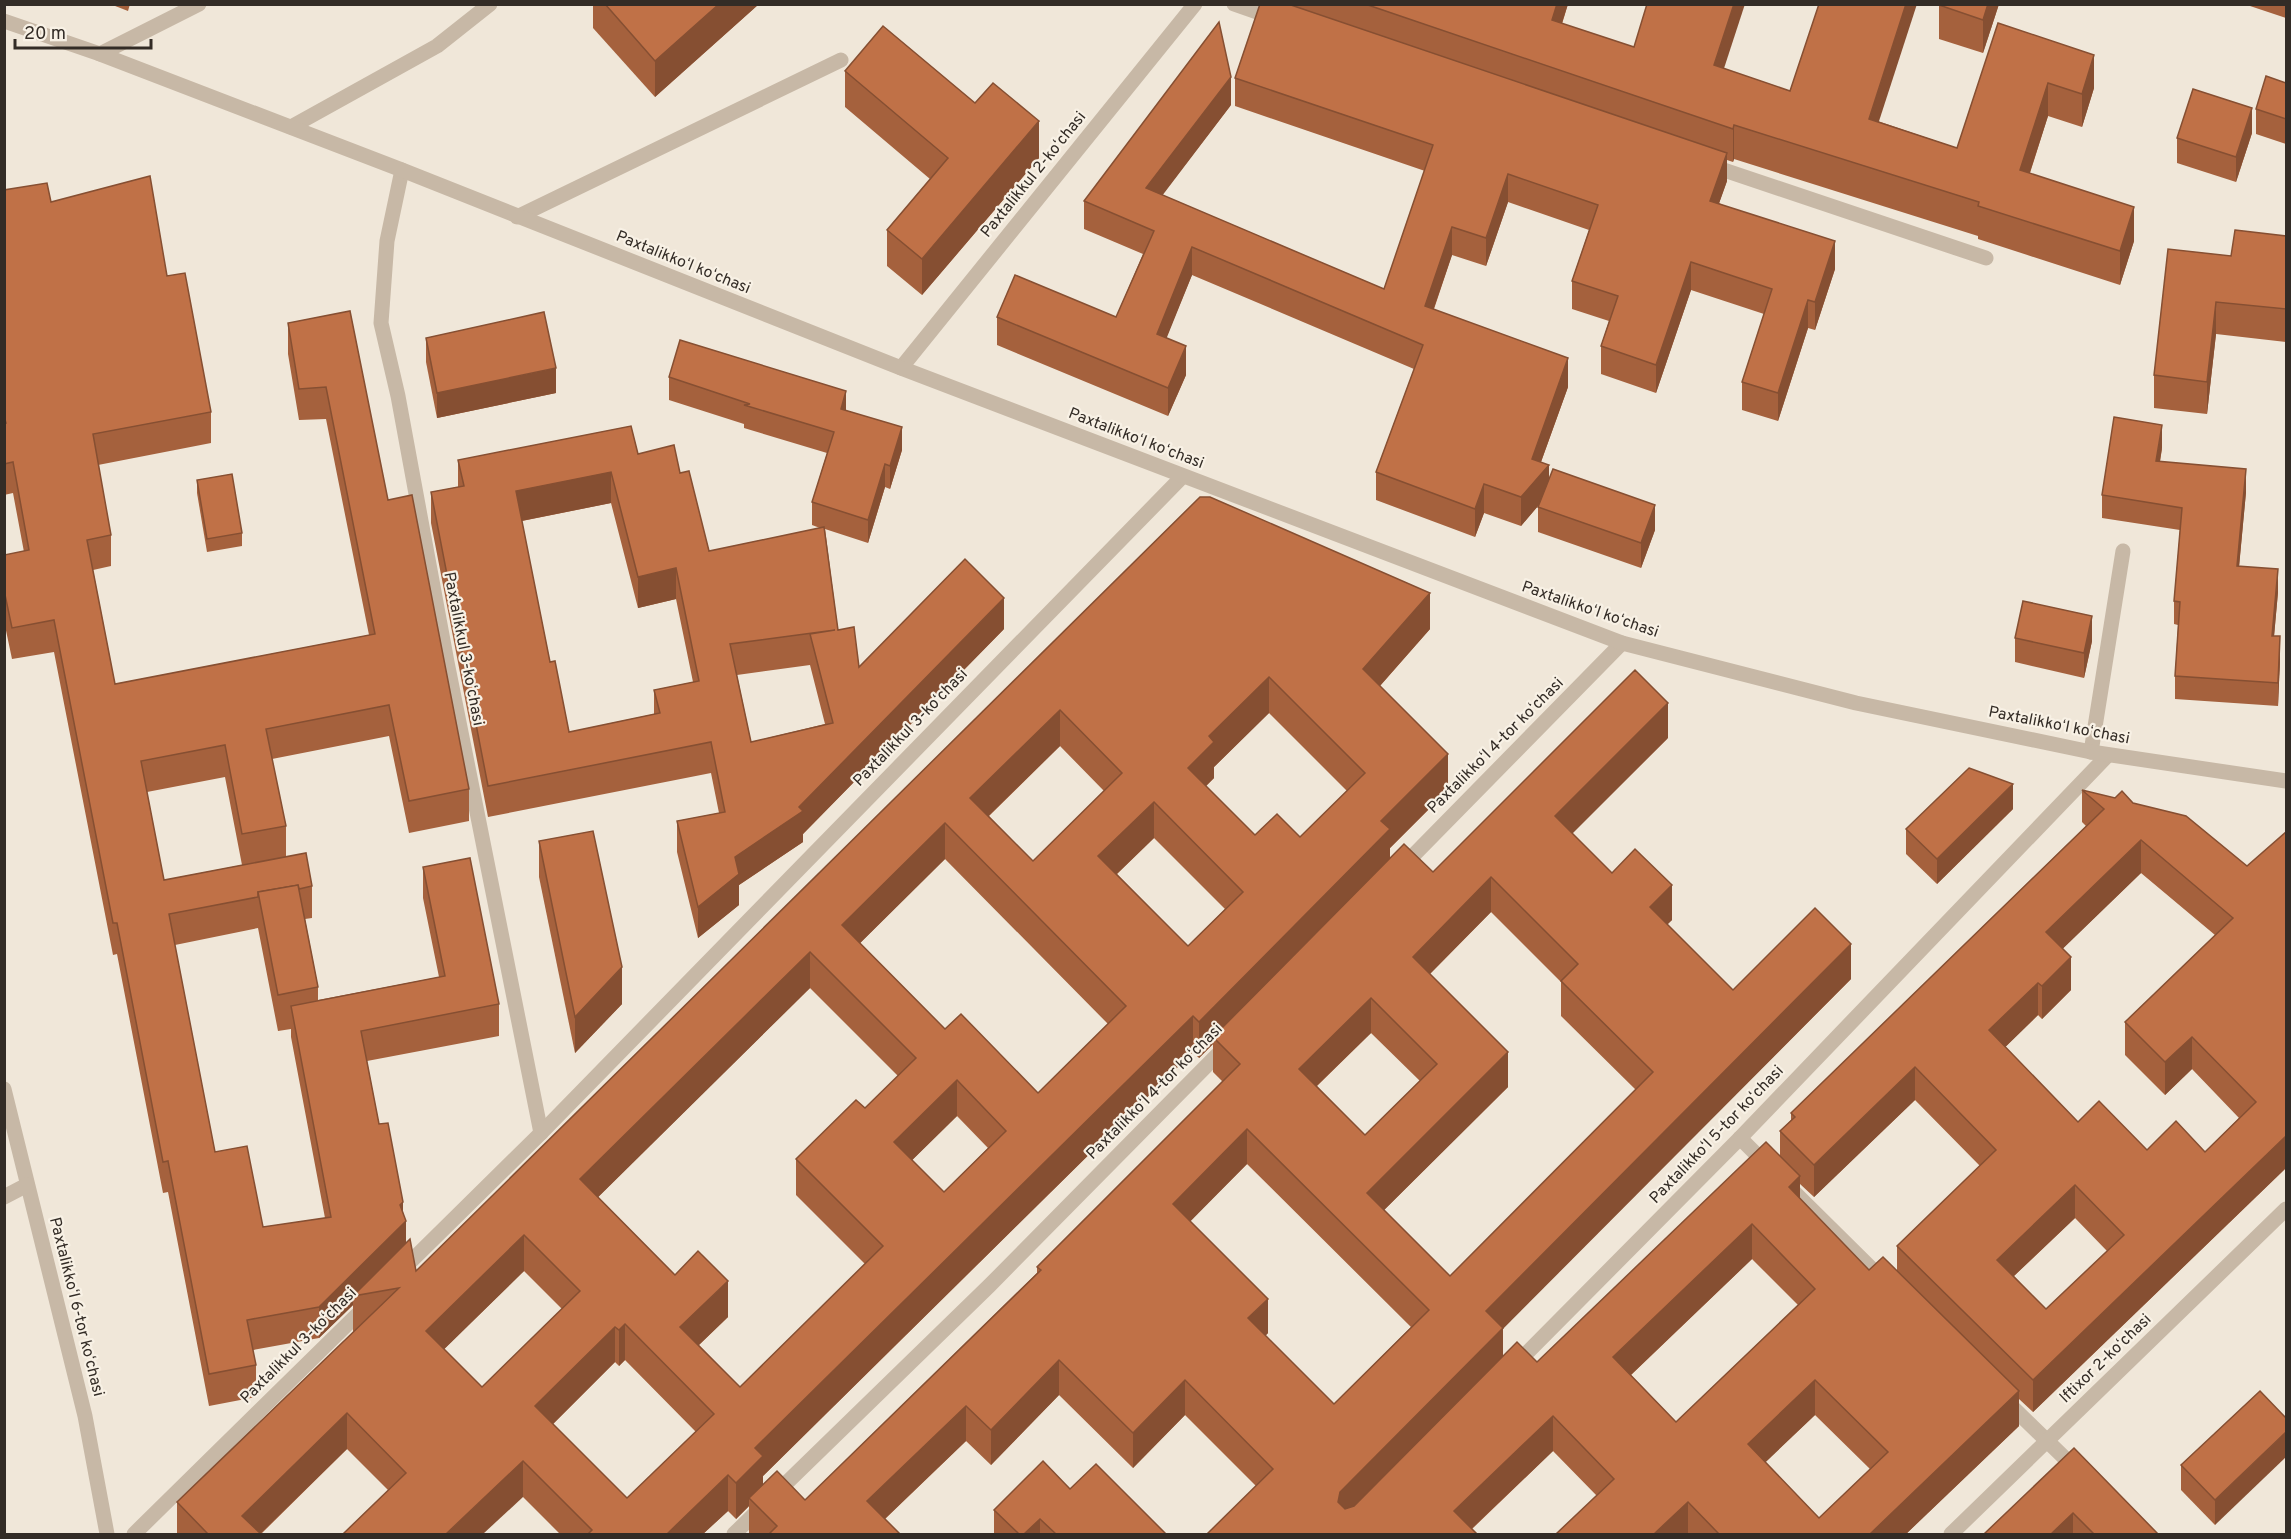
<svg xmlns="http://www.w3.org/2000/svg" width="2291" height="1539" font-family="Overpass,sans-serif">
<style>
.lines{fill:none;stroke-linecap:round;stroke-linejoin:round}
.service{stroke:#c7b8a6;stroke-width:15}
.minor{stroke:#c7b8a6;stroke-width:15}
.tertiary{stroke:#c7b8a6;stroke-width:15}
.wall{fill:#a5613d;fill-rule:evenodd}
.shaded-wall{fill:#864f32}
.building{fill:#c07147;stroke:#864f32;stroke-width:1.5;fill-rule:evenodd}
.labels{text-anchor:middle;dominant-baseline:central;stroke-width:4.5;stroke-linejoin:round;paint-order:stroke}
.street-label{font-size:16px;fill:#332c26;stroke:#f8f1e5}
</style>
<rect width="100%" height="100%" fill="#f0e7d9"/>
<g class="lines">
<!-- service -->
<g class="service">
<path d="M100,54L199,4"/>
<path d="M291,127L437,46L490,4"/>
<path d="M517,217L841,60"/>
<path d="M2091,752L2123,551"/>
</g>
<!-- minor -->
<g class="minor">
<path d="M1234,4L1274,18"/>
<path d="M1709,165L1986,258"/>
<path d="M402,170L387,241L381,323L398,396L447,662L541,1133"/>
<path d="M901,368L1195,4"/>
<path d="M1400,869L1622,643"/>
<path d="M4,1089L85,1416L107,1534"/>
<path d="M1740,1138L1768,1166"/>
<path d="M1787,1185L1885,1282"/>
<path d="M4,1197L27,1185"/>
<path d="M401,1271L541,1133L1182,477"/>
<path d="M1514,1366L1740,1138L2108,755"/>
<path d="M2005,1400L2078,1471"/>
<path d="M134,1534L367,1305"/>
<path d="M734,1534L989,1286L1228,1044"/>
<path d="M1951,1534L2286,1209"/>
</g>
<!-- tertiary -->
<path class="tertiary" d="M4,21L100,54L402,170L901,368L1622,643L1856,703L2091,752L2286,781"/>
</g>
<!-- wall -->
<g class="wall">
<path d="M110,4H130L128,11Z"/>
<path d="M593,4H759L655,97L593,28Z"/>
<path d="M1260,4H1568L1562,24L1634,47L1724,69L1957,148L1998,23L2094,88L2082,127L2048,116L2030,173L2134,241L2120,285L1978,239V236L1734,159L1733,162L1727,160V181L1719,203L1835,269L1815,330L1808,328L1778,421L1742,410V382L1764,314L1691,290L1656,393L1601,374V346L1609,321L1572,309V281L1589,230L1508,202L1486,266L1452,255L1434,309L1568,387L1541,462L1549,477L1655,530L1641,568L1538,532V506L1521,526L1484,513L1475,537L1376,500V472L1414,369L1192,275L1166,338L1186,375L1168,416L997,345V317H1116L1143,254L1084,229V201L1231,105L1162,195L1384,289L1425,171L1235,106V78Z"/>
<path d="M1939,4H1999L1983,53L1939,39Z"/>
<path d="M2244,4H2286V18Z"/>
<path d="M845,71L975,103L1039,158L922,295L887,266V230L930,179L845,107Z"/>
<path d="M2286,83V144L2256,134V109Z"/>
<path d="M2252,133L2236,182L2177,163V138Z"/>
<path d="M4,190L51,202L167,276L211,412V443L98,465L111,535V566L93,570L115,684L369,635L326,419L299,420L288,354V323L350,311L388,500L469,789V821L409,833L389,736L272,759L286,826V857L312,886V918L305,919L318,987V1000L439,977L423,898V867L499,1004V1036L367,1061L379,1124L403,1211L406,1244L416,1271L1200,497L1430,629L1380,686L1448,790L1390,848V858L1433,872L1668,738L1572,833L1612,873L1672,920L1667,924L1733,990L1851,979L1503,1328V1356L1537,1362L1780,1156V1131L1791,1120V1113L2086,826L2082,822V790L2133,803L2247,866L2286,1168L2033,1412L2019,1399V1426L1906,1534H1556L1597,1496L1553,1451L1472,1529L1256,1486L1185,1415L1133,1468L1059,1395L991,1465L966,1441L885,1519L900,1534H751L749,1533V1506L736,1519L728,1511L703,1534H560L523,1497L388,1490L347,1449L261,1534H177V1502L353,1332V1305L319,1338L253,1350L256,1365V1397L209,1406L168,1192L163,1193L117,954L113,955L54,652L12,659L4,621V555L24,552L13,493L4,495ZM1269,713L1347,791L1300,837L1255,835L1206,786L1214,778V767ZM1060,746L1104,791L1033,861L989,816ZM225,777L242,865L164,880L147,792ZM1154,838L1225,909L1188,946L1117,874ZM945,859L1108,1024L1038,1093L945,1029L860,943ZM2141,873L2215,935L2125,1022V1055L2165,1095L2192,1069L2239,1118L2205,1152L2147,1150L2078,1122L2005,1047L2038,1015L2042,1019L2071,990L2062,949ZM1491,912L1561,982V1016L1636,1090L1450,1276L1384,1210L1508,1087L1430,974ZM258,928L278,1031L291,1029V1037L325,1218L263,1227L215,1152L175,945ZM810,988L898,1076L865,1108L796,1159V1195L865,1264L740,1387L699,1345L728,1317L675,1275L598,1197ZM1371,1033L1420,1081L1365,1135L1317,1086ZM1213,1044V1072L1223,1082L1037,1267V1273L805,1500L763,1485V1476L1193,1052L1199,1058ZM1915,1100L1980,1166L1897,1246V1271L1869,1270L1800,1199V1184L1814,1197ZM957,1116L988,1148L944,1192L912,1160ZM1247,1164L1411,1327L1334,1404L1265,1336L1268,1333L1190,1221ZM2075,1218L2107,1251L2046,1309L2014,1276ZM1752,1259L1798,1305L1676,1422L1631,1375ZM524,1271L562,1309L482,1387L444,1349ZM625,1360L696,1432L627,1498L553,1424L615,1362L619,1366ZM1815,1415L1870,1469L1819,1518L1765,1462Z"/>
<path d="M2286,236V342L2216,334L2207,414L2154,408V375L2231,256Z"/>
<path d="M426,338L556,393L437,418L426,362Z"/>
<path d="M669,377L846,411L902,450L890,489L885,487L868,543L825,529L838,630L859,667L1004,629L803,834V842L739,885V905L698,938L677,852V821L719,813L711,773L488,817L431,523V492L458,487V460L638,454L680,473L709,551L820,528L812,525V502L827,453L744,428V424L669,400ZM611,503L638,608L676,599L693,682L654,690V714L569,732L550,662L522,521ZM810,665L825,724L751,742L737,675Z"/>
<path d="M2162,448L2160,462L2246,492L2239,566L2278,592L2274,636L2280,659L2278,706L2175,699V676L2178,625L2174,624V601L2180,530L2102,518V495Z"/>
<path d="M197,480L242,533V546L207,552L197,493Z"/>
<path d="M2015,638L2092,641L2084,678L2015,662Z"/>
<path d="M2013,809L1937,884L1906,854V829Z"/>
<path d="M539,841L622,1004L575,1053L539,877Z"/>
<path d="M2260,1391L2215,1525L2181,1490V1465Z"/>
<path d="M2074,1448L2158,1534H1984Z"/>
<path d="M1070,1489L1166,1534H994V1510Z"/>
</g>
<!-- shaded-wall -->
<g class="shaded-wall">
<path d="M719,4H759L655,97V61Z"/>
<path d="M1557,4H1568L1552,54V20Z"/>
<path d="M1734,4H1745L1714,99V65Z"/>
<path d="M1906,4H1917L1869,152V119Z"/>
<path d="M1988,4H1999L1983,53V20Z"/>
<path d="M2094,55V88L2082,127V94Z"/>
<path d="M1231,77V105L1146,217V188Z"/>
<path d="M2048,83V116L2020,203V170Z"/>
<path d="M2252,108V133L2236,182V157Z"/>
<path d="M1039,121V158L922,295V259Z"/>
<path d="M1734,125V159L1733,162V129Z"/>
<path d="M1727,153V181L1710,229V201Z"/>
<path d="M1508,174V202L1486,266V238Z"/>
<path d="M2134,207V241L2120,285V251Z"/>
<path d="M1452,227V255L1425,334V306Z"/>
<path d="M1835,241V269L1815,330V302Z"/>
<path d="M1192,247V275L1157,362V334Z"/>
<path d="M1691,262V290L1656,393V365Z"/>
<path d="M1808,300V328L1778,421V393Z"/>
<path d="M2216,302V334L2207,414V382Z"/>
<path d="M1186,346V375L1168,416V388Z"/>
<path d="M1568,358V387L1533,484L1549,465V493L1521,526V497L1532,459Z"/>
<path d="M556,368V393L437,418V393Z"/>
<path d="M846,391V414L841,409Z"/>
<path d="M2162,425V448L2156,484V461Z"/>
<path d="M902,427V450L890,489V466Z"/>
<path d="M885,464V487L868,543V520Z"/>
<path d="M2246,469V492L2237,589V566Z"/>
<path d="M611,472V503L516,522V491Z"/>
<path d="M1484,484V513L1475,537V509Z"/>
<path d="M1655,505V530L1641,568V543Z"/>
<path d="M676,568V599L638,608V577Z"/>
<path d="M2278,569V592L2272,659V636Z"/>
<path d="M1430,593V629L1363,705V669Z"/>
<path d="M1004,598V629L803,834V842L739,885V905L698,938V907L735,857L799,807Z"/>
<path d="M2092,616V641L2084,678V653Z"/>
<path d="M2280,636V659L2278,706V683Z"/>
<path d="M1269,677V713L1214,767V778L1188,804V768L1209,736Z"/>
<path d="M1668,703V738L1555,851V816Z"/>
<path d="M1060,710V746L970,834V798Z"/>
<path d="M1448,754V790L1390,848V865L1213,1037V1044L1199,1058V1022L1381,821Z"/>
<path d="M2013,784V809L1937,884V859Z"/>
<path d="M1154,802V838L1098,892V856Z"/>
<path d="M945,823V859L842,961V925Z"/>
<path d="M2141,840V873L2046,965V932Z"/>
<path d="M1491,877V912L1413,991V957Z"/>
<path d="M1672,885V920L1650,942V907Z"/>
<path d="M1851,944V979L1486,1346V1311Z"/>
<path d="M810,952V988L580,1215V1179Z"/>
<path d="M2071,957V990L2042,1019V986Z"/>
<path d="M622,967V1004L575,1053V1017Z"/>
<path d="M2038,983V1015L1989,1063V1030Z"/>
<path d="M1371,998V1033L1299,1103V1069Z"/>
<path d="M1193,1016V1052L763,1476V1492L749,1498V1506L736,1519V1483L755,1448Z"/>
<path d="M2192,1037V1069L2165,1095V1062Z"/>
<path d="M1508,1052V1087L1367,1227V1193Z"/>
<path d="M1915,1067V1100L1814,1197V1165Z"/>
<path d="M957,1080V1116L894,1178V1142Z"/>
<path d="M1247,1129V1164L1173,1239V1204Z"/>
<path d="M2286,1136V1168L2033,1412V1380Z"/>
<path d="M1800,1176V1211L1789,1187Z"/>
<path d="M2075,1185V1218L1997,1292V1260Z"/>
<path d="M403,1202V1224L406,1221V1252L353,1296V1305L319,1338V1307Z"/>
<path d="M1752,1224V1259L1613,1392V1357Z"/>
<path d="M524,1235V1271L426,1367V1331Z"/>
<path d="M728,1281V1317L680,1363V1327Z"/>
<path d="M1268,1299V1333L1248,1353V1318Z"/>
<path d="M625,1324V1360L619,1366V1330Z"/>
<path d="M615,1327V1362L535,1442V1406Z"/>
<path d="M1503,1328V1363L1338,1534V1502L1340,1492Z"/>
<path d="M1059,1360V1395L991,1465V1430Z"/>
<path d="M1185,1380V1415L1133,1468V1433Z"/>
<path d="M1815,1380V1415L1748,1479V1444Z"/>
<path d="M2019,1391V1426L1906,1534H1870Z"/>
<path d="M966,1406V1441L869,1534L867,1501Z"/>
<path d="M347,1413V1449L260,1534L242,1516Z"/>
<path d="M1553,1416V1451L1466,1534L1454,1511Z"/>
<path d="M2286,1432V1457L2215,1525V1500Z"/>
<path d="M523,1461V1497L483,1534H446Z"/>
<path d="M728,1475V1511L703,1534H667Z"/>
<path d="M1688,1502V1534H1654Z"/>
<path d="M2073,1513V1534H2051Z"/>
<path d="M1040,1519V1534H1024Z"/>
</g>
<!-- building -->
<g class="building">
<path d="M605,4H719L655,61Z"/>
<path d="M1260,4H1288L1727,153L1710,201L1835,241L1815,302L1808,300L1778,393L1742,382L1772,289L1691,262L1656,365L1601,346L1618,296L1572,281L1598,205L1508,174L1486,238L1452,227L1425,306L1568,358L1532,459L1549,465L1521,497L1484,484L1475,509L1376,472L1423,345L1192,247L1157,334L1186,346L1168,388L997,317L1015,275L1116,317L1154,231L1084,201L1219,22L1231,77L1146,188L1384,289L1433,145L1235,78Z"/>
<path d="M1365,4H1557L1552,20L1634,47L1647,4H1734L1714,65L1790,91L1819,4H1906L1869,119L1957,148L1998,23L2094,55L2082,94L2048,83L2020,170L2134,207L2120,251L1978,206L1979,202L1734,125L1733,129Z"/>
<path d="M1939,4H1988L1983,20L1939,5Z"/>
<path d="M883,26L975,103L993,83L1039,121L922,259L887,230L948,158L845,71Z"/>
<path d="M2266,76L2286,83V119L2256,109Z"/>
<path d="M2193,89L2252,108L2236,157L2177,138Z"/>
<path d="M150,176L167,276L185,273L211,412L93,434L111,535L87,540L115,684L375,634L326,387L299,389L288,323L350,311L388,500L412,495L469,789L409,801L389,705L266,729L286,826L242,834L225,745L141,761L164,880L306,853L312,886L299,889L298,885L258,892V897L169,914L215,1152L247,1146L263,1227L331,1217L291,1006L445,976L423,867L470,858L499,1004L361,1031L379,1124L388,1123L403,1202L400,1205L406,1221L319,1307L247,1320L256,1365L209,1374L168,1161L163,1162L117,923H113L54,620L12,628L4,590V555L29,550L13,462L4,464V423H6L4,416V190L47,183L51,202Z"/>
<path d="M2235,230L2286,236V309L2216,302L2207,382L2154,375L2168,249L2231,256Z"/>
<path d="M544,312L556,368L437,393L426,338Z"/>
<path d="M680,340L846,391L841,409L902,427L890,466L885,464L868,520L812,502L834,432L744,405L750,404L669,377Z"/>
<path d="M2114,417L2162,425L2156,461L2246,469L2237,566L2278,569L2272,636H2280L2278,683L2175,676L2180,602L2174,601L2182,508L2102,495Z"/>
<path d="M631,426L638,454L674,445L680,473L689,471L709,551L824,527L838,630L854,627L859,667L965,559L1004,598L799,807L803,811L735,857L739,874L698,907L677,821L725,812L711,742L488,786L431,492L464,486L458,460ZM611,472L638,577L676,568L699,681L654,690L660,713L569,732L555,661L550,662L516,491ZM835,630L810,634L833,723L751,742L730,644Z"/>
<path d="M1553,469L1655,505L1641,543L1538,507Z"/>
<path d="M232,474L242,533L207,539L197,480Z"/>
<path d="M1200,497H1210L1430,593L1363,669L1448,754L1381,821L1390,829L1199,1022L1193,1016L755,1448L763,1456L736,1483L728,1475L667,1534H588L592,1530L523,1461L446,1534H343L406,1473L347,1413L242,1516L261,1534H208L177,1502L399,1288L353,1296L410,1239L416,1271ZM1269,677L1365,773L1300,837L1277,814L1255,835L1188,768L1214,742L1209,736ZM1060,710L1122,773L1033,861L970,798ZM1154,802L1243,892L1188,946L1098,856ZM945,823L1126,1006L1038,1093L961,1014L945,1029L842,925ZM810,952L916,1058L865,1108L856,1100L796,1159L883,1246L740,1387L680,1327L728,1281L698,1251L675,1275L580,1179ZM957,1080L1006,1131L944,1192L894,1142ZM524,1235L580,1291L482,1387L426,1331ZM625,1324L714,1414L627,1498L535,1406L615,1327L619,1330Z"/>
<path d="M2023,601L2092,616L2084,653L2015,638Z"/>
<path d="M1635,670L1668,703L1555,816L1612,873L1635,849L1672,885L1650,907L1733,990L1815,908L1851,944L1486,1311L1503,1328L1340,1492L1338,1502L1345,1509L1354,1506L1517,1342L1537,1362L1766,1142L1800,1176L1789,1187L1869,1270L1883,1257L2019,1391L1870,1534H1719L1688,1502L1654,1534H1556L1614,1479L1553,1416L1454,1511L1477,1534H1207L1273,1469L1185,1380L1133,1433L1059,1360L991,1430L966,1406L867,1501L900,1534H769L777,1526L749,1498L777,1471L805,1500L1041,1270L1037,1267L1240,1064L1213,1037L1404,844L1433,872ZM1491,877L1578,964L1561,981L1653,1072L1450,1276L1367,1193L1508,1052L1413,957ZM1371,998L1437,1064L1365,1135L1299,1069ZM1247,1129L1429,1310L1334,1404L1248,1318L1268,1299L1173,1204ZM1752,1224L1815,1289L1676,1422L1613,1357ZM1815,1380L1888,1452L1819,1518L1748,1444Z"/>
<path d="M1969,768L2013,784L1937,859L1906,829Z"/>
<path d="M2082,790L2115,798L2122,791L2133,803L2186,816L2247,866L2286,832V1136L2033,1380L1897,1246L1996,1150L1915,1067L1814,1165L1780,1131L1795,1117L1791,1113L2104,809ZM2141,840L2233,918L2125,1022L2165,1062L2192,1037L2256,1102L2205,1152L2176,1121L2147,1150L2099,1101L2078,1122L1989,1030L2038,983L2042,986L2071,957L2046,932ZM2075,1185L2124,1235L2046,1309L1997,1260Z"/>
<path d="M593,831L622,967L575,1017L539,841Z"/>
<path d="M298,885L318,987L278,995L258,892Z"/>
<path d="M2260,1391L2286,1418V1432L2215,1500L2181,1465Z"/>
<path d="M2074,1448L2158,1534H2094L2073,1513L2051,1534H1984Z"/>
<path d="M1043,1461L1070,1489L1096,1464L1166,1534H1056L1040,1519L1024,1534H1019L994,1510Z"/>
</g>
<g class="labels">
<!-- street labels -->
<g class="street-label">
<text transform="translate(1034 175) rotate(-51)">Paxtalikkul 2-koʻchasi</text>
<text transform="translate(683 263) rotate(22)">Paxtalikkoʻl koʻchasi</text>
<text transform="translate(1136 439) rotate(21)">Paxtalikkoʻl koʻchasi</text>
<text transform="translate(1590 610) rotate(19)">Paxtalikkoʻl koʻchasi</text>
<text transform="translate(463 649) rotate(79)">Paxtalikkul 3-koʻchasi</text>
<text transform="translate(2059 726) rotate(11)">Paxtalikkoʻl koʻchasi</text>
<text transform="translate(911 728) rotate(-46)">Paxtalikkul 3-koʻchasi</text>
<text transform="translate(1496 746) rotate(-45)">Paxtalikkoʻl 4-tor koʻchasi</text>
<text transform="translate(1155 1092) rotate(-45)">Paxtalikkoʻl 4-tor koʻchasi</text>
<text transform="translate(1717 1135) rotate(-46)">Paxtalikkoʻl 5-tor koʻchasi</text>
<text transform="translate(76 1307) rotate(76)">Paxtalikkoʻl 6-tor koʻchasi</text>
<text transform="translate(299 1346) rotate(-45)">Paxtalikkul 3-koʻchasi</text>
<text transform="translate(2106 1359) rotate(-44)">Iftixor 2-koʻchasi</text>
</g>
</g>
<!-- border -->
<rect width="2291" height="1539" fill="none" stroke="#332c26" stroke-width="12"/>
<!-- scale -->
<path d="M15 39v9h136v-9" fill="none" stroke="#332c26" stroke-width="3"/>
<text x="24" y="39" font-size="18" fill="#332c26" stroke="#f8f1e5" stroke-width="4.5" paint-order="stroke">20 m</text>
</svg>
